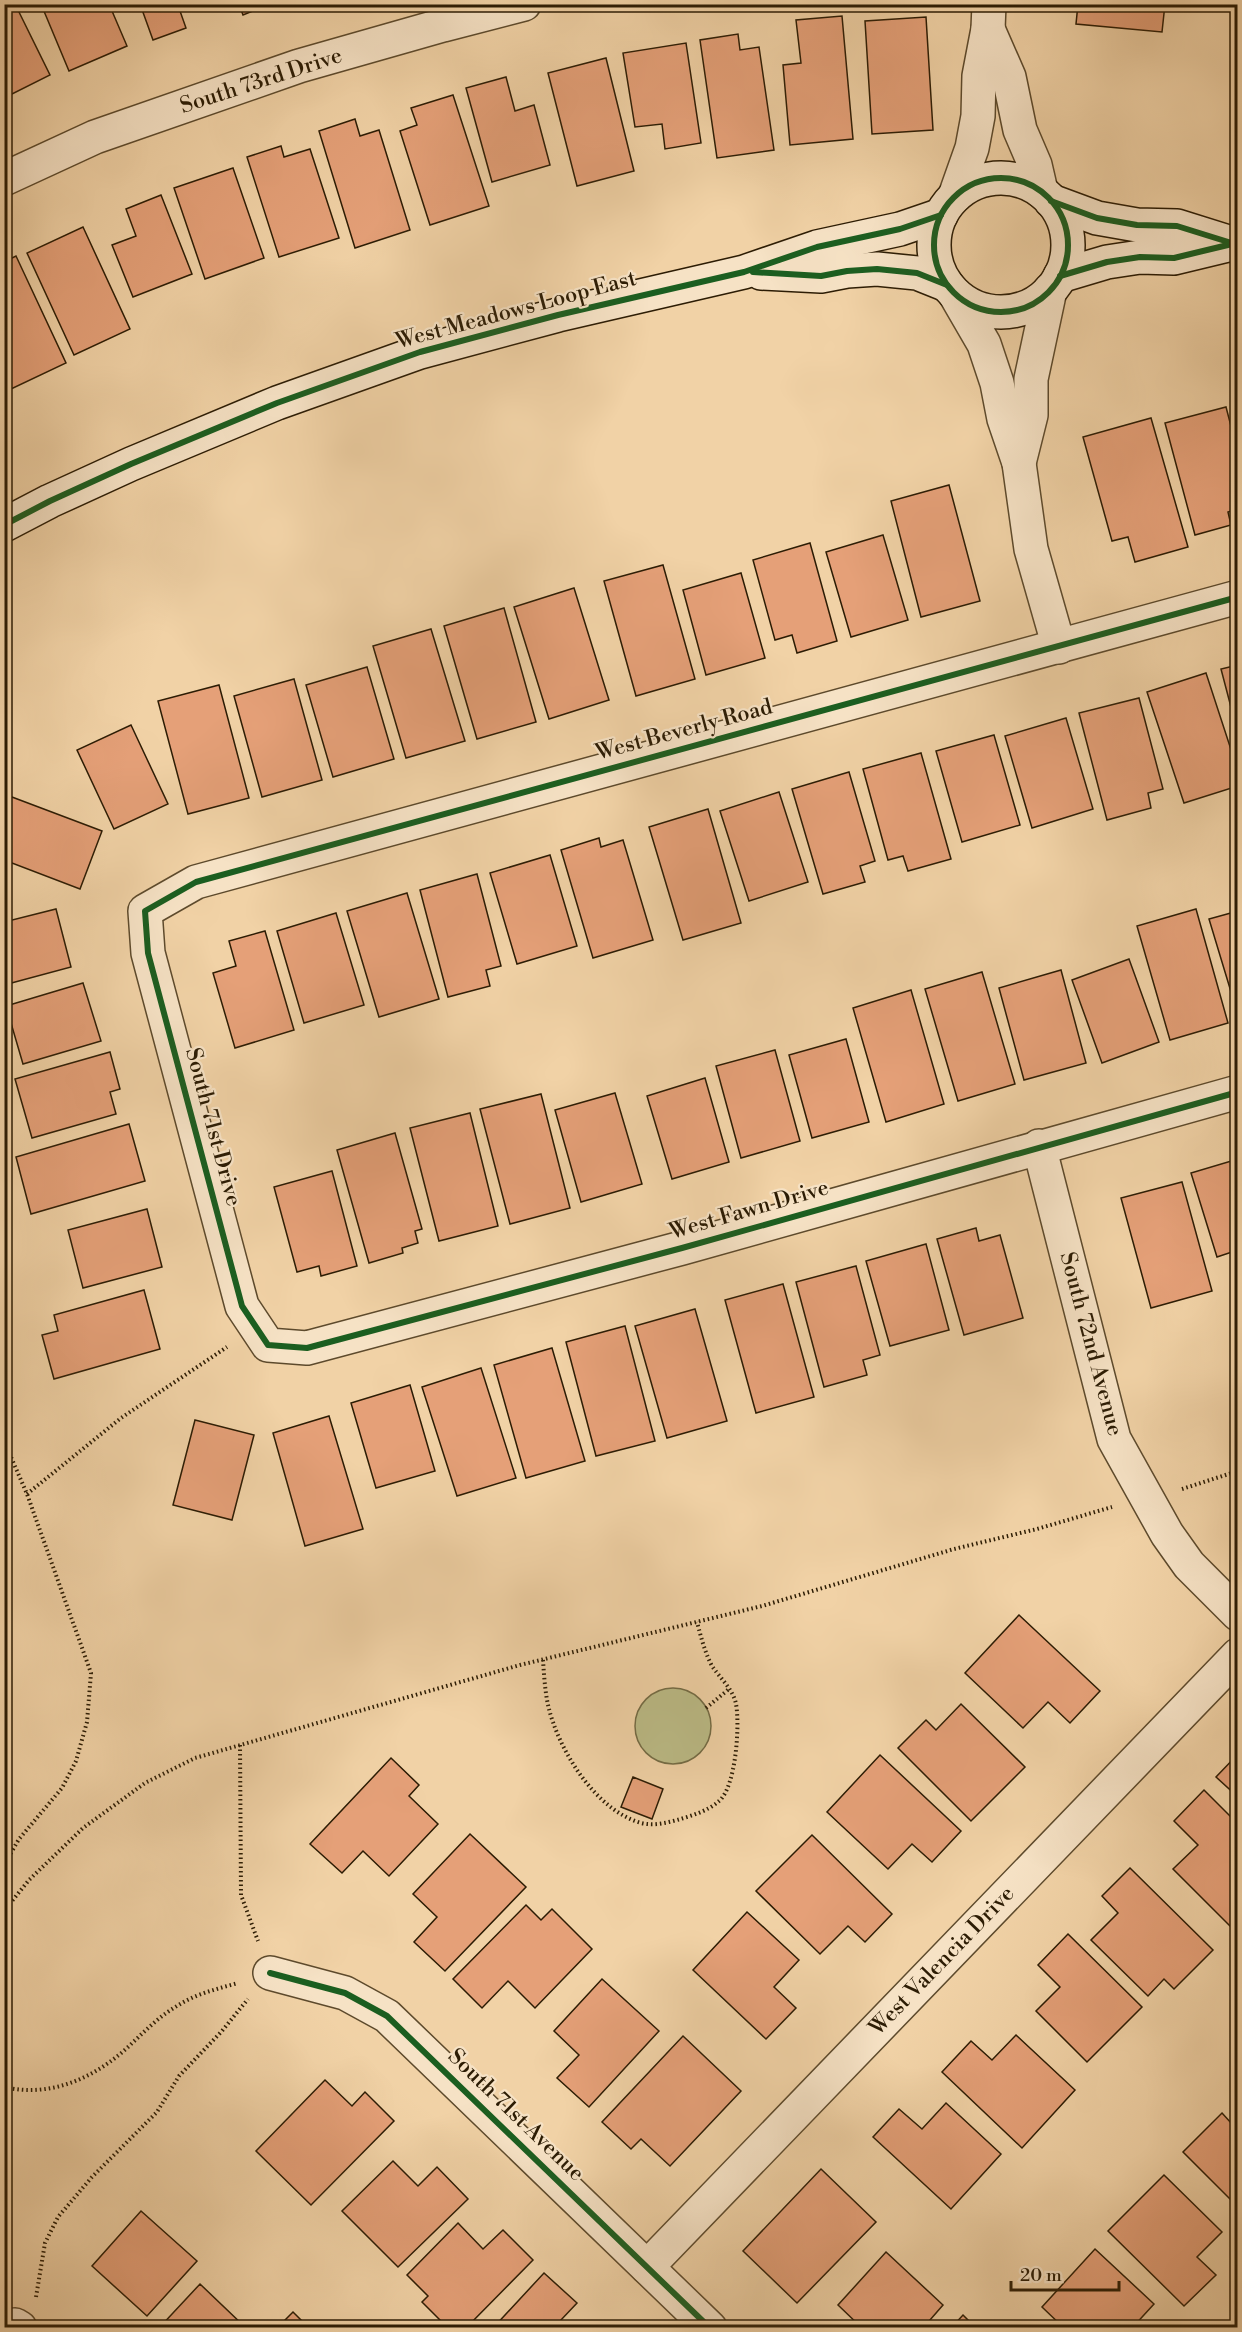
<svg xmlns="http://www.w3.org/2000/svg" width="1242" height="2332" font-family="'Libre Bodoni',serif">
<style>
.green{fill:#bbbb86;stroke:#746c45;stroke-width:1.5}
.building{fill:#e5a078;stroke:#2c1c04;stroke-width:1.5}
.lines{fill:none;stroke-linecap:round;stroke-linejoin:round}
.street-casing{stroke:#5d4a2c;stroke-width:36}
.secondary-casing{stroke:#2c1c04;stroke-width:36}
.path{stroke:#2c1c04;stroke-width:4;stroke-dasharray:1.5 3;stroke-linecap:butt}
.street{stroke:#f6e2c5;stroke-width:33}
.secondary{stroke:#f6e2c5;stroke-width:33}
.cycleway-casing{stroke:#f6e2c5;stroke-width:10}
.cycleway{stroke:#1b5e20;stroke-width:6}
.labels{text-anchor:middle;dominant-baseline:central;stroke-width:4.5;stroke-linejoin:round;paint-order:stroke}
.street-label{font-size:22px;fill:#2c1c04;stroke:#f6e2c5}
</style>
<rect width="100%" height="100%" fill="#f1d2a6"/>
<filter id="stains"><feTurbulence type="fractalNoise" baseFrequency=".00333" numOctaves="4"/><feColorMatrix values="0 0 0 0 .2 0 0 0 0 .09 0 0 0 0 .02 0 0 0 .5 -.17"/></filter>
<radialGradient id="worn" r=".72"><stop offset=".6" stop-color="#630" stop-opacity="0"/><stop offset="1" stop-color="#630" stop-opacity=".3"/></radialGradient>
<!-- green -->
<circle class="green" cx="673" cy="1726" r="38"/>
<!-- building -->
<g class="building">
<path d="M4,4H15L50,75L4,98Z"/>
<path d="M41,4H109L127,46L69,71Z"/>
<path d="M140,4H198L180,11L186,28L153,40Z"/>
<path d="M239,4H270L243,15Z"/>
<path d="M1078,4H1165L1162,32L1076,24Z"/>
<path d="M842,16L853,139L790,145L783,65L801,63L796,20Z"/>
<path d="M926,17L933,130L872,134L865,21Z"/>
<path d="M738,34L740,50L759,47L774,150L717,158L700,40Z"/>
<path d="M686,43L701,143L665,149L662,124L635,127L623,53Z"/>
<path d="M606,58L634,171L577,186L548,73Z"/>
<path d="M506,77L515,111L534,105L550,165L492,182L466,88Z"/>
<path d="M453,95L489,206L430,225L400,131L417,125L411,108Z"/>
<path d="M355,119L360,136L379,130L410,230L355,248L319,131Z"/>
<path d="M281,146L284,157L310,149L339,238L279,257L247,157Z"/>
<path d="M233,168L264,258L205,279L174,188Z"/>
<path d="M161,195L192,274L133,297L112,245L136,236L126,209Z"/>
<path d="M83,227L130,329L74,355L27,253Z"/>
<path d="M16,256L66,363L11,389L4,375V262Z"/>
<path d="M1226,407L1238,453V509L1228,512L1231,525L1195,535L1165,423Z"/>
<path d="M1151,418L1188,547L1135,562L1128,537L1112,541L1083,437Z"/>
<path d="M949,485L980,601L921,617L891,501Z"/>
<path d="M883,535L908,620L851,637L826,552Z"/>
<path d="M810,543L837,641L797,653L792,635L775,640L753,560Z"/>
<path d="M663,565L695,679L636,696L604,581Z"/>
<path d="M741,573L765,658L706,675L683,590Z"/>
<path d="M574,588L609,700L549,719L514,607Z"/>
<path d="M504,608L536,722L477,739L444,626Z"/>
<path d="M431,629L465,741L406,758L373,646Z"/>
<path d="M1238,665V734L1221,669Z"/>
<path d="M367,667L394,759L333,777L306,685Z"/>
<path d="M1206,673L1238,771V786L1184,803L1147,692Z"/>
<path d="M294,679L322,780L262,797L234,696Z"/>
<path d="M219,685L249,798L188,814L158,701Z"/>
<path d="M1139,698L1163,789L1148,793L1151,808L1107,820L1079,713Z"/>
<path d="M1066,718L1093,809L1032,828L1005,736Z"/>
<path d="M131,725L168,804L114,829L77,750Z"/>
<path d="M994,735L1020,825L962,842L936,751Z"/>
<path d="M921,753L951,859L908,871L903,856L888,860L863,769Z"/>
<path d="M849,772L875,861L860,866L865,882L823,894L792,789Z"/>
<path d="M779,792L808,882L749,901L720,811Z"/>
<path d="M4,794L102,831L80,889L4,860Z"/>
<path d="M708,809L741,923L683,940L649,827Z"/>
<path d="M599,838L601,847L623,840L653,940L593,958L561,850Z"/>
<path d="M550,855L577,946L517,964L490,873Z"/>
<path d="M477,874L501,966L486,970L490,986L448,997L420,890Z"/>
<path d="M407,893L439,999L379,1017L347,911Z"/>
<path d="M56,909L71,967L4,985V922Z"/>
<path d="M1196,909L1228,1023L1170,1040L1137,926Z"/>
<path d="M1238,911V1015L1209,919Z"/>
<path d="M336,913L364,1005L304,1023L277,931Z"/>
<path d="M265,931L294,1030L235,1048L213,973L236,966L229,941Z"/>
<path d="M1129,959L1159,1042L1102,1063L1072,980Z"/>
<path d="M1061,970L1086,1063L1024,1080L999,988Z"/>
<path d="M982,972L1015,1084L958,1101L925,989Z"/>
<path d="M83,983L101,1041L23,1064L6,1006Z"/>
<path d="M911,990L944,1104L886,1122L853,1008Z"/>
<path d="M846,1039L869,1122L812,1138L789,1055Z"/>
<path d="M775,1050L800,1141L741,1158L716,1066Z"/>
<path d="M110,1052L120,1089L110,1092L116,1114L32,1138L15,1079Z"/>
<path d="M705,1078L729,1162L672,1179L647,1096Z"/>
<path d="M615,1093L642,1184L581,1202L555,1110Z"/>
<path d="M541,1094L570,1208L510,1224L480,1109Z"/>
<path d="M470,1113L498,1226L439,1241L410,1128Z"/>
<path d="M129,1124L145,1181L31,1214L16,1157Z"/>
<path d="M395,1133L422,1229L415,1231L418,1243L402,1248L403,1253L369,1263L337,1150Z"/>
<path d="M1238,1159V1250L1217,1257L1191,1173Z"/>
<path d="M332,1171L357,1266L321,1276L319,1266L297,1272L274,1187Z"/>
<path d="M1182,1182L1212,1291L1151,1308L1121,1198Z"/>
<path d="M147,1209L162,1267L83,1288L68,1230Z"/>
<path d="M976,1228L979,1241L1000,1235L1023,1318L964,1335L937,1239Z"/>
<path d="M926,1244L949,1330L890,1346L866,1261Z"/>
<path d="M856,1266L880,1355L863,1360L867,1375L824,1387L796,1282Z"/>
<path d="M783,1284L814,1397L756,1413L725,1300Z"/>
<path d="M144,1290L160,1349L54,1379L42,1335L58,1331L54,1315Z"/>
<path d="M695,1309L727,1421L667,1438L635,1326Z"/>
<path d="M625,1326L655,1441L596,1456L566,1342Z"/>
<path d="M552,1348L585,1461L526,1478L494,1365Z"/>
<path d="M481,1368L516,1478L457,1496L422,1387Z"/>
<path d="M410,1385L435,1471L376,1488L351,1403Z"/>
<path d="M329,1416L363,1529L305,1546L273,1433Z"/>
<path d="M195,1420L254,1435L232,1520L173,1505Z"/>
<path d="M1019,1615L1100,1691L1070,1723L1048,1702L1023,1728L965,1673Z"/>
<path d="M961,1704L1025,1767L971,1821L898,1748L926,1720L936,1730Z"/>
<path d="M1238,1754V1797L1216,1777Z"/>
<path d="M880,1755L961,1831L932,1862L912,1844L888,1869L827,1812Z"/>
<path d="M391,1758L419,1785L409,1796L438,1824L389,1876L363,1851L342,1873L310,1844Z"/>
<path d="M633,1777L663,1789L652,1819L621,1807Z"/>
<path d="M1204,1790L1238,1824V1922L1232,1928L1173,1869L1198,1845L1174,1821Z"/>
<path d="M470,1834L526,1887L445,1971L414,1942L437,1917L413,1894Z"/>
<path d="M812,1835L892,1914L865,1942L848,1926L820,1954L756,1891Z"/>
<path d="M1130,1868L1213,1950L1174,1989L1164,1979L1148,1996L1091,1940L1118,1913L1102,1896Z"/>
<path d="M526,1905L541,1920L552,1909L592,1949L535,2008L508,1981L482,2008L453,1979Z"/>
<path d="M747,1912L799,1960L774,1987L796,2008L766,2039L693,1970Z"/>
<path d="M1068,1934L1142,2007L1087,2062L1036,2011L1060,1987L1038,1965Z"/>
<path d="M602,1979L659,2031L589,2107L557,2078L579,2055L554,2031Z"/>
<path d="M1016,2035L1075,2090L1022,2148L942,2072L971,2041L992,2060Z"/>
<path d="M683,2036L741,2091L670,2166L641,2139L631,2149L602,2122Z"/>
<path d="M325,2080L352,2106L365,2092L394,2121L311,2205L256,2151Z"/>
<path d="M946,2103L1001,2154L951,2209L873,2137L899,2109L922,2129Z"/>
<path d="M1222,2113L1232,2124L1238,2119V2207L1183,2152Z"/>
<path d="M393,2161L418,2186L437,2167L468,2199L398,2267L342,2211Z"/>
<path d="M821,2169L876,2222L797,2303L743,2251Z"/>
<path d="M1164,2175L1222,2232L1197,2257L1216,2275L1184,2306L1108,2231Z"/>
<path d="M141,2211L197,2261L147,2316L92,2266Z"/>
<path d="M458,2223L483,2249L503,2230L533,2260L466,2328H448L422,2302L428,2296L407,2275Z"/>
<path d="M1095,2249L1154,2304L1132,2328H1064L1042,2307Z"/>
<path d="M886,2252L943,2305L923,2328H862L838,2305Z"/>
<path d="M544,2273L577,2303L560,2321L566,2328H493Z"/>
<path d="M200,2284L246,2328H159Z"/>
<path d="M293,2312L309,2328H277Z"/>
<path d="M963,2315L976,2328H951Z"/>
</g>
<g class="lines">
<defs>
<g id="street">
<path d="M988,29L1009,77L1020,130L1035,165L1041,191"/>
<path d="M4,179L95,137L299,66L443,25L524,4"/>
<path d="M955,196L972,148L978,116L979,76L988,29L989,4"/>
<path d="M955,294L984,344L997,383L1004,419L1019,463L1031,549L1059,647"/>
<path d="M1019,463L1031,415V379L1050,290"/>
<path d="M1238,597L196,882L145,911L148,953L242,1306L268,1345L307,1348L682,1248L1238,1092"/>
<path d="M1039,1146L1114,1439L1167,1534L1189,1565L1238,1614"/>
<path d="M270,1973L345,1993L387,2016L710,2328"/>
<path d="M647,2267L1238,1655"/>
<path d="M12,2328L15,2325L20,2328"/>
</g>
<g id="secondary">
<circle cx="1001" cy="245" r="67"/>
<path d="M1051,201L1097,218L1137,225L1177,226L1238,245"/>
<path d="M761,273L821,276L847,271L877,269L917,273L947,285"/>
<path d="M1060,276L1107,262L1140,257L1174,258L1232,244"/>
<path d="M4,525L50,501L131,464L277,403L420,352L558,315L744,272L817,247L900,229L941,215"/>
</g>
</defs>
<!-- street casing -->
<use href="#street" class="street-casing"/>
<!-- secondary casing -->
<use href="#secondary" class="secondary-casing"/>
<!-- path -->
<g class="path">
<path d="M4,1441L27,1494L91,1673L87,1722L76,1761L62,1788L19,1839L4,1865"/>
<path d="M1182,1489L1238,1471"/>
<path d="M27,1494L121,1418L227,1347"/>
<path d="M543,1660C544,1675 545,1691 548,1705C558,1749 595,1810 641,1823C654,1826 665,1823 677,1820C691,1816 708,1811 719,1801C736,1787 740,1725 736,1704C733,1689 720,1678 712,1666C705,1653 701,1637 697,1622"/>
<path d="M706,1708L729,1689"/>
<path d="M240,1745L241,1895L258,1941"/>
<path d="M4,1911L29,1880L83,1828L145,1783L195,1758L520,1665L762,1606L954,1549L1037,1529L1112,1507"/>
<path d="M4,2087C50,2098 94,2078 127,2048C143,2033 158,2017 177,2006C195,1994 217,1989 238,1983"/>
<path d="M36,2297L45,2243L58,2217L92,2177L157,2112L179,2076L222,2031L248,1999"/>
</g>
<!-- street -->
<use href="#street" class="street"/>
<!-- secondary -->
<use href="#secondary" class="secondary"/>
<defs>
<g id="cycleway">
<circle cx="1001" cy="245" r="67"/>
<path d="M1051,201L1097,218L1137,225L1177,226L1238,245"/>
<path d="M753,272L821,276L847,271L877,269L917,273L947,285"/>
<path d="M1060,276L1107,262L1140,257L1174,258L1232,244"/>
<path d="M4,525L50,501L131,464L277,403L420,352L558,315L744,272L817,247L900,229L941,215"/>
<path d="M1238,597L196,882L145,911L148,953L242,1306L268,1345L307,1348L682,1248L1238,1092"/>
<path d="M270,1973L345,1993L387,2016L710,2328"/>
</g>
</defs>
<!-- cycleway casing -->
<use href="#cycleway" class="cycleway-casing"/>
<!-- cycleway -->
<use href="#cycleway" class="cycleway"/>
</g>
<g class="labels">
<!-- street labels -->
<g class="street-label">
<text transform="translate(261 81) rotate(-18)">South 73rd Drive</text>
<text transform="translate(516 310) rotate(-15)">West Meadows Loop East</text>
<text transform="translate(684 730) rotate(-15)">West Beverly Road</text>
<text transform="translate(213 1127) rotate(75)">South 71st Drive</text>
<text transform="translate(749 1210) rotate(-16)">West Fawn Drive</text>
<text transform="translate(1091 1344) rotate(75)">South 72nd Avenue</text>
<text transform="translate(942 1961) rotate(-46)">West Valencia Drive</text>
<text transform="translate(516 2115) rotate(44)">South 71st Avenue</text>
</g>
</g>
<!-- margin -->
<rect width="1242" height="2332" fill="none" stroke="#f1d2a6" stroke-width="24"/>
<rect x="6" y="6" width="1230" height="2320" fill="none" stroke="#2c1c04" stroke-width="3"/>
<rect x="12" y="12" width="1218" height="2308" fill="none" stroke="#2c1c04" stroke-width="1.5"/>
<!-- scale -->
<path d="M1011 2281v9h108v-9" fill="none" stroke="#2c1c04" stroke-width="3"/>
<text x="1020" y="2281" font-size="18" fill="#2c1c04" stroke="#f6e2c5" stroke-width="4.5" paint-order="stroke">20 m</text>
<rect width="100%" height="100%" filter="url(#stains)"/>
<rect width="100%" height="100%" fill="url(#worn)"/>
</svg>
